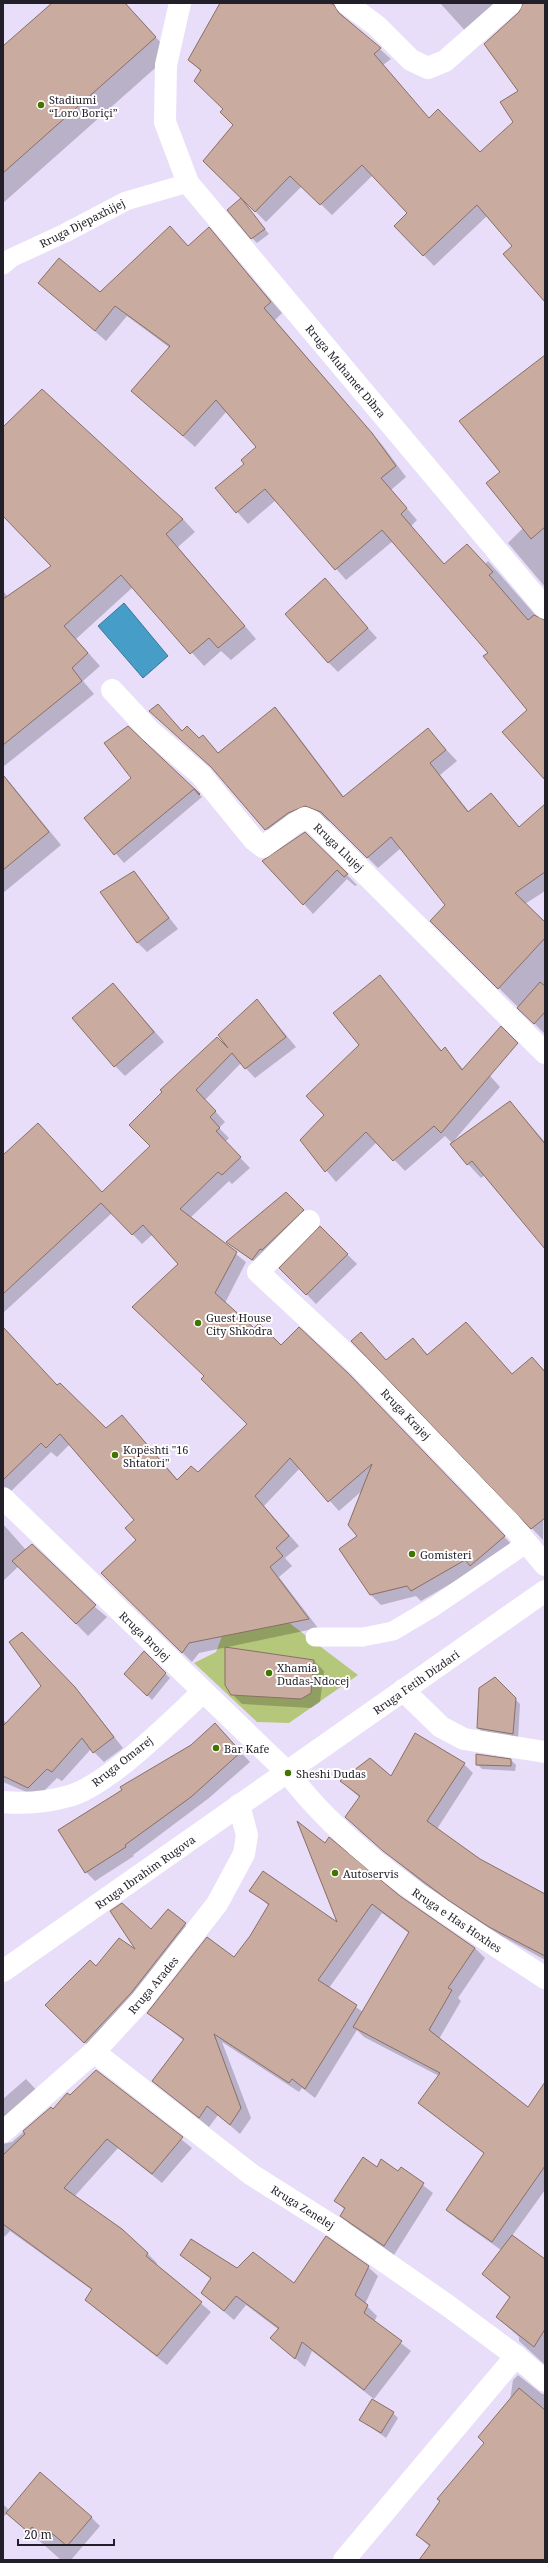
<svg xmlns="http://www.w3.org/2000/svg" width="548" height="2563" font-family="'Noto Serif',serif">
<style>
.green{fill:#b5c77a}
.water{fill:#469dc7;stroke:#3b7797}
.shadow{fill:#0003;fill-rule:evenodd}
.building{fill:#c9aba0;stroke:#8a6f65}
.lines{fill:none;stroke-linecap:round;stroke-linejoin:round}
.service{stroke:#fff;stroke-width:19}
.minor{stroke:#fff;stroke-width:22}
.secondary{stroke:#fff;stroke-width:22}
.poi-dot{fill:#427500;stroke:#fff;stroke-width:1.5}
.labels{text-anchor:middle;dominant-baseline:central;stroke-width:4;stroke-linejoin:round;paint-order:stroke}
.poi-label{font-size:11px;fill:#221f28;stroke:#fff;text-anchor:start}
.street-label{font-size:11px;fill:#221f28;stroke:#fff}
</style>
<rect width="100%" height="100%" fill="#e8def9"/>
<!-- green -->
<path class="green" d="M284,1619L358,1675L289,1723L257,1722L194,1663L216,1652L225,1628Z"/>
<!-- water -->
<path class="water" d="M124,603L168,656L143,678L98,626Z"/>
<!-- shadow -->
<g class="shadow">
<path d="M53,3H125L171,54L3,203V47Z"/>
<path d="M223,3H309L332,6L391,59L383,65L429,119L480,153L514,122L519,91L545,59V300L513,246L487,216L434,266L396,226L409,213L373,175L332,215L302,186L266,222L205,161L234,125L201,72L190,60Z"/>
<path d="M440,3H506L469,35Z"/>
<path d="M245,205L269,234L257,243L252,238Z"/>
<path d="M170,227L189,247L209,229L282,313L275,320L383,446L406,477L391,490L417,520L411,526L445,565L485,564L488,561L538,618L545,621V779L528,711L489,653L393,541L346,580L276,500L248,524L216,488L246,464L257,447L227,411L195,447L132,391L170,348L127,316L106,341L39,283L100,293Z"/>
<path d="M545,357V587L508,543L523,528L502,472Z"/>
<path d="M3,428L183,519L195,532L178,547L256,639L231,660L221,651L204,666L133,587L76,639L100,666L83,681L94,694L3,767V591L8,597L53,566L3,515Z"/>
<path d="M325,580L377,638L338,672L328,662Z"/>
<path d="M275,708L286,720L344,797L428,730L457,761L440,775L470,813L491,794L520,828L545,806V891L525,904L545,924V1034L431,921L446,905L401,848L378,868L333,823L317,816L277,841L216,771L150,711L182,732L199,740L203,737L219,754Z"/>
<path d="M128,727L202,797L124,863L85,818L132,779Z"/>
<path d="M3,774L61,845L3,893Z"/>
<path d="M305,833L357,885L355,886L347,879L313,914L304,904Z"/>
<path d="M134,872L178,929L147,952L137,942Z"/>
<path d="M380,977L442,1051L445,1049L463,1069H484L500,1087L452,1143L445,1136L405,1171L377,1142L336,1182L301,1140L326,1115L360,1045Z"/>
<path d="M113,984L164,1042L125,1076L115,1066Z"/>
<path d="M257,1000L296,1047L255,1078L241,1063L205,1100L225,1122L219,1128L229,1138L225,1142L250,1168L232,1184L229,1181L190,1218L246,1262L225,1303L254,1329L281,1346L359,1385L514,1547L421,1601L416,1596L381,1605L371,1595L359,1536L363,1490L339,1511L300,1468L264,1506L299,1546L285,1558L292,1566L279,1577L318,1628L199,1653L192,1662L102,1573L137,1541L135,1520L70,1444L57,1457L51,1452L3,1499V1350L57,1386L106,1430L131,1426L178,1480L198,1474L249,1424L205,1376L180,1264L153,1234L142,1244L112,1213L3,1313V1156L102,1194L151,1146L131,1125L230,1051Z"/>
<path d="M510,1102L545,1142V1245L485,1175L481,1178L468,1164Z"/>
<path d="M286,1193L308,1216L257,1264L233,1246Z"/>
<path d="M320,1227L357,1264L316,1304L281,1268Z"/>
<path d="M466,1323L512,1374L532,1358L545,1371L543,1540L352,1341L386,1360L413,1339L428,1355Z"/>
<path d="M3,1524L26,1550L107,1617L88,1636L19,1566L3,1581Z"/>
<path d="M31,1643L84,1698L123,1748L104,1762L91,1749L62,1781L57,1778L38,1797L3,1782V1720L7,1723L42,1686Z"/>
<path d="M144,1653L170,1678L152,1700L126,1673Z"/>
<path d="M314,1661L324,1671L320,1702L311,1708L242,1704L232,1694Z"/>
<path d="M495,1679L520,1704L518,1739L484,1733L478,1728Z"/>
<path d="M224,1734L250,1762L209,1798L133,1855L134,1856L95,1881L86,1872Z"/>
<path d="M511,1760L516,1765L515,1771L482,1769L477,1764Z"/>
<path d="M464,1764L473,1773L437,1829L479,1860L545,1896V1960L500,1935L425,1885L363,1834L346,1817L360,1798L341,1781L391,1778Z"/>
<path d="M325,1844L475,1948L485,1958L458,1998L461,2001L439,2039L528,2108L545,2084V2190L512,2236L545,2260V2365L519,2341V2337L497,2317L510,2298L483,2274L501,2250L457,2219L447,2210L485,2154L419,2102L439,2076L364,2037L357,2030L315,2098L302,2088L299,2092L222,2042L251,2118L240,2134L218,2115L209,2127L153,2081L184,2041L149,2012L234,1958L251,1937L269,1906L251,1890L339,1925ZM382,1913L410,1934L363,2012L329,1988Z"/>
<path d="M168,1911L195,1933L94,2052L47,2005L139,1953L152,1931Z"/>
<path d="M96,2071L192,2148L162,2183L118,2148L74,2197L121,2230L148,2254L157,2263L156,2265L211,2312L167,2365L96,2309L86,2299L92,2290L10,2231L3,2238V2144L12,2142L51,2108L53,2110L70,2097Z"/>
<path d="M26,2079L44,2098L3,2135V2099Z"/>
<path d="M377,2168L398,2172L401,2168L433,2193L394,2255L351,2225L341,2216L345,2210L336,2201Z"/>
<path d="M181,2255L294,2284L368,2267L378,2276L365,2304L377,2316L374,2322L411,2351L374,2399L312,2351L305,2367L272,2338L279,2330L246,2305L234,2320L202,2293L211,2279Z"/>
<path d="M518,2375L542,2394H545V2560H421L430,2547L417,2535L485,2443L510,2400L513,2380Z"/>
<path d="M393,2413L398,2418L386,2438L361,2420Z"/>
<path d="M3,2504L9,2510L91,2517L100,2526L71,2560H61L8,2513L3,2517Z"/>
</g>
<!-- building -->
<g class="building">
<path d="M52,3H125L156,37L3,173V46Z"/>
<path d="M220,3H330L334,5L339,13L381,48L374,54L429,118L438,109L480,152L513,122L500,102L518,91L484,44L519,12L523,3H545V302L503,254L512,246L477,205L423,256L394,226L407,213L362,165L320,205L290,176L255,212L203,161L233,125L220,112L223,109L194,81L201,70L188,60Z"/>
<path d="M241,198L265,229L251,239L227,210Z"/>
<path d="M170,226L188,246L209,227L271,302L264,308L372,433L396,466L381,478L407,508L401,514L444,564L467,544L493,572L489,575L528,620L534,615L545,620V780L502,732L527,710L483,656L488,653L382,530L335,570L265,489L236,513L215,488L244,464L241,460L256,447L216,400L183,436L131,391L170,346L115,306L95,331L38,283L59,258L100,292Z"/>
<path d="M545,355V527L531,539L486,483L500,472L459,421Z"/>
<path d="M42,389L183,519L166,534L245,626L218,648L209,638L190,654L121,575L64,626L88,653L72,668L82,681L3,745V599L51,566L3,516V427Z"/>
<path d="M325,578L368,628L328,663L285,614Z"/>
<path d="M158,704L182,731L187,726L199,738L203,735L218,753L275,707L343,797L428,728L446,750L430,763L468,812L491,793L519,827L545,804V872L515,893L545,922V938L498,989L430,921L445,905L391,837L367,858L321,812L305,806L288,813L265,830L211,767L149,711Z"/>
<path d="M128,726L200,794L199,795L194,789L114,855L84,818L131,778L104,743Z"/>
<path d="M3,775L49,832L3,870Z"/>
<path d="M305,832L348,874L344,877L337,870L303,905L262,861Z"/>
<path d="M134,871L169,918L137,943L100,892Z"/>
<path d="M380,975L441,1051L445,1047L462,1070L501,1026L518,1043L441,1133L434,1126L393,1161L366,1132L325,1172L300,1140L324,1115L306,1096L359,1045L333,1013Z"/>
<path d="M540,982L545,986V1012L534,1024L517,1008Z"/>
<path d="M113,983L154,1032L114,1067L72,1018Z"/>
<path d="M257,999L286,1037L245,1069L232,1053L196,1090L216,1111L210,1117L220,1128L216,1131L241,1157L222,1175L218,1172L180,1209L237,1252L215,1293L254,1328L259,1323L281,1345L299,1327L349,1374L505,1536L470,1566L465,1560L411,1591L407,1586L370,1595L339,1549L357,1536L348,1525L372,1464L328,1502L290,1458L255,1496L289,1536L276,1548L283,1556L270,1567L309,1619L189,1643L182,1653L101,1573L136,1540L125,1528L134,1520L60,1434L46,1448L41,1443L3,1480V1327L57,1385L60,1383L106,1428L122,1415L177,1480L191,1466L198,1472L247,1424L201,1379L204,1376L132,1307L178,1264L143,1225L132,1235L101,1203L3,1294V1155L38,1123L102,1192L150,1146L129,1125L162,1092L160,1090L217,1037L228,1048L218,1035Z"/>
<path d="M510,1101L545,1144V1249L472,1161L467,1165L450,1144Z"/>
<path d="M286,1192L304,1210L262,1250L260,1249L252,1260L226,1242Z"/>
<path d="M320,1226L348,1254L306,1295L279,1268Z"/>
<path d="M466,1322L512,1374L532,1357L545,1372V1518L531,1529L351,1341L361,1332L386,1360L413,1338L427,1355Z"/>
<path d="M32,1544L96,1605L76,1624L12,1561Z"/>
<path d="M22,1632L75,1687L114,1737L93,1753L82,1738L52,1772L47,1769L28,1788L3,1776V1726L41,1686L9,1642Z"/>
<path d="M225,1647L314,1660L311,1693L301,1699L231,1695L225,1685Z"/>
<path d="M144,1651L166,1673L147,1696L124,1674Z"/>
<path d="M495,1677L516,1698L513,1734L477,1728L479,1688Z"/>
<path d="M215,1723L241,1752L191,1797L125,1845L126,1847L85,1873L58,1830L122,1790L120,1787L191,1745Z"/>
<path d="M415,1733L465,1763L427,1821L480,1859L545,1894V1956L489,1927L448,1900L383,1851L345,1817L360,1796L340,1781L370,1758L391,1776Z"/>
<path d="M476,1754L511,1759V1766L476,1765Z"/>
<path d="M297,1821L325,1843L329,1837L400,1896L475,1948L448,1988L452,1990L429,2030L528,2107L545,2082V2166L492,2242L446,2210L484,2153L418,2103L440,2073L353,2027L409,1932L372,1904L318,1980L357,2005L305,2089L292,2079L289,2083L214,2034L241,2108L230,2125L207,2106L199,2118L152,2081L184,2039L147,2013L207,1937L234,1957L250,1936L269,1904L249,1891L263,1871L337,1922Z"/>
<path d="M122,1903L151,1929L168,1909L186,1923L131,1993L84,2043L45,2005L90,1960L96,1966L119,1938L135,1949L110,1911Z"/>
<path d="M96,2070L183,2137L152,2174L107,2139L64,2188L122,2229L148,2253L146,2256L202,2302L157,2356L85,2300L92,2289L3,2224V2155L25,2134L23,2131L51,2107L53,2109L67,2093L70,2095Z"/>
<path d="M363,2157L377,2167L381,2159L398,2171L401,2167L424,2183L384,2246L340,2216L345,2208L334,2201Z"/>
<path d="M512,2235L545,2259V2329L534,2347L496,2317L510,2297L482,2274Z"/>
<path d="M326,2236L369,2266L355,2295L368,2305L364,2313L402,2341L364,2390L302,2342L295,2359L270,2338L279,2328L236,2296L224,2311L201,2293L211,2278L180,2255L191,2239L237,2268L253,2252L294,2283Z"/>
<path d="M519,2388L545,2410V2560H419L430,2545L416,2535L440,2501L437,2499L484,2443L478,2437Z"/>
<path d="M372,2399L394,2412L381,2433L359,2420Z"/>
<path d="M40,2472L92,2517L67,2546L48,2530L43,2536L32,2527L28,2532L6,2513Z"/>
</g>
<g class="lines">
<!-- service -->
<g class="service">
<path d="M3,265L11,258L65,233L126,201L188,183"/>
<path d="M315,1637H363L393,1631L435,1606L527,1543"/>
</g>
<!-- minor -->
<g class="minor">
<path d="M180,3L166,65L165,122L188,183L545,608"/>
<path d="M346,3L377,26L411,60L428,68L445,61L511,3"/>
<path d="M112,690L150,731L201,775L254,840L263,847L294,824L305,818L312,821L545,1053"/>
<path d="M309,1221L258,1272L358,1365L510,1523L545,1565"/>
<path d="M3,1498L288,1773C355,1861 454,1918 545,1978"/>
<path d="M403,1690L441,1727L464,1739L545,1752"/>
<path d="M3,1802C25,1804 48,1802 69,1796C109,1785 171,1721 203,1692"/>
<path d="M94,2052L252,2175L336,2228L447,2305L516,2356L545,2381"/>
<path d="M3,2132L94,2052L141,2001L217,1904L244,1854L247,1835L239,1805"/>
<path d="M344,2560L516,2356"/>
</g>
<!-- secondary -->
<path class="secondary" d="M3,1971L545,1591"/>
</g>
<!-- markers -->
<g class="poi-dot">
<circle cx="41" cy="105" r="4"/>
<circle cx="198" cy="1323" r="4"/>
<circle cx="115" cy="1455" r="4"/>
<circle cx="412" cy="1554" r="4"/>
<circle cx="269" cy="1673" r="4"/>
<circle cx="216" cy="1748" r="4"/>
<circle cx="288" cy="1773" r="4"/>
<circle cx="335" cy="1873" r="4"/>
</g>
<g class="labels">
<!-- poi labels -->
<g class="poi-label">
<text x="49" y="99">Stadiumi<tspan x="49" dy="13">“Loro Boriçi”</tspan></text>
<text x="206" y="1317">Guest House<tspan x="206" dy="13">City Shkodra</tspan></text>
<text x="123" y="1449">Kopështi "16<tspan x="123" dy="13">Shtatori"</tspan></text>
<text x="420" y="1554">Gomisteri</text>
<text x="277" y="1667">Xhamia<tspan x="277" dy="13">Dudas-Ndocej</tspan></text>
<text x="224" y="1748">Bar Kafe</text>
<text x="296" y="1773">Sheshi Dudas</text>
<text x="343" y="1873">Autoservis</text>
</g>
<!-- street labels -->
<g class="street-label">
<text transform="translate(82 223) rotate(-27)">Rruga Djepaxhijej</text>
<text transform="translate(346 371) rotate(50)">Rruga Muhamet Dibra</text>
<text transform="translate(339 847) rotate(44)">Rruga Llujej</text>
<text transform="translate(406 1414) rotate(46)">Rruga Krajej</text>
<text transform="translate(145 1636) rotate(44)">Rruga Brojej</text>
<text transform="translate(416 1682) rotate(-35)">Rruga Fetih Dizdari</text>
<text transform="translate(122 1761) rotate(-38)">Rruga Omarej</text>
<text transform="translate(145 1872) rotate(-35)">Rruga Ibrahim Rugova</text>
<text transform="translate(457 1920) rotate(34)">Rruga e Has Hoxhes</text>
<text transform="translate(153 1985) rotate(-50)">Rruga Arades</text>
<text transform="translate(303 2207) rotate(32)">Rruga Zenelej</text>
</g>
</g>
<!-- border -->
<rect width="548" height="2563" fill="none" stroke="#221f28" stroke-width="8"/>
<!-- scale -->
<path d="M18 2539v6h96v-6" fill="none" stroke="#221f28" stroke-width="2"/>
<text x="24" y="2539" font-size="12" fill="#221f28" stroke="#ffffff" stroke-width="3" paint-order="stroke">20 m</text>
</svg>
